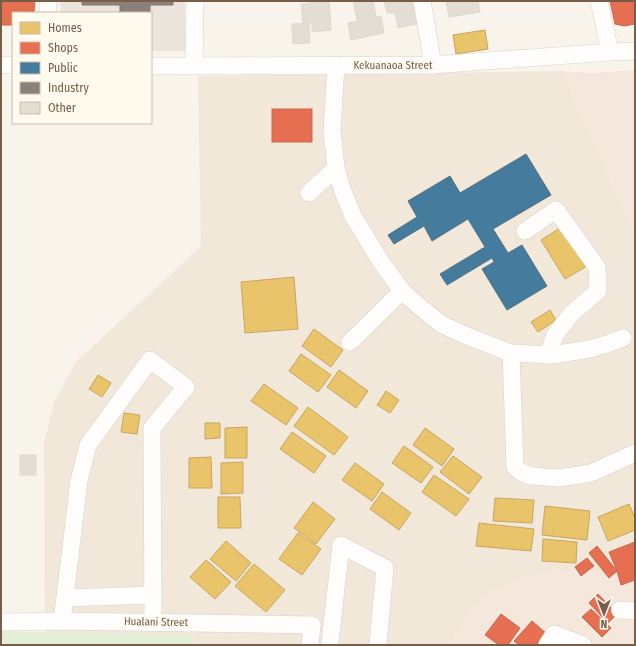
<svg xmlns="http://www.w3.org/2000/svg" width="636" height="646" font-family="'Fira Sans Condensed',sans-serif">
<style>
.residential{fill:#f1e8d9}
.commercial{fill:#f6e7dd}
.industrial{fill:#ebe4dd}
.green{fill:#e3efd7}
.homes{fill:#e9c46a;stroke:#c7a561}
.shops{fill:#e76f51;stroke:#c56a4f}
.public{fill:#457b9d;stroke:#547284}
.industry{fill:#8a817c;stroke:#84766d}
.building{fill:#e4ddd3;stroke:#e1d8ce}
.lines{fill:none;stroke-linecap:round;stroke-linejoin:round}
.minor-casing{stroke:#d7d1ca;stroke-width:18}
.minor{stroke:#fefdfc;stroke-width:17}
.labels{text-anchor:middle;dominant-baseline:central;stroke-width:4;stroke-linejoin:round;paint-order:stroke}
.street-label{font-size:11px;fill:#775e4b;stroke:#fffaee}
</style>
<rect width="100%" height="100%" fill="#f8f4ec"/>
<!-- residential -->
<path class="residential" d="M562,71L635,234V579L589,571H558L528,575L494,590L471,608L458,631L451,645H194L193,636L45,633L44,444L54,402L76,362L201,246L198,76Z"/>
<!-- commercial -->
<g class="commercial">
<path d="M635,70V234L562,71L592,73Z"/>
<path d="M558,571H589L624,576L635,578V645H451L458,631L471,608L494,590L528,575Z"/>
</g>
<!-- industrial -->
<path class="industrial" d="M60,1H185V51H151V13H61Z"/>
<!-- green -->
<path class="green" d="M1,631L193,636L194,645H1Z"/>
<!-- homes -->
<g class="homes">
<path d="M485,30L488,49L456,54L453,35Z"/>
<path d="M563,226L587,266L565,279L541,240Z"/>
<path d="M294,277L298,329L245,333L241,282Z"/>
<path d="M550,310L556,320L538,332L531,322Z"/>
<path d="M314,329L343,350L331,367L302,346Z"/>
<path d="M301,354L331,375L318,392L289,371Z"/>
<path d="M339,370L368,391L356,408L327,387Z"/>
<path d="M98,375L111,383L102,397L89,389Z"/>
<path d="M264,384L298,408L286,425L251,401Z"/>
<path d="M386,391L399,400L390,413L377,405Z"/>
<path d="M308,407L348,437L334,455L294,426Z"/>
<path d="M124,413L140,415L137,434L121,432Z"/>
<path d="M205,423H220V438L205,439Z"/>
<path d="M247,427V458H225V428Z"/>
<path d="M425,428L454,449L442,466L413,445Z"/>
<path d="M292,432L326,456L314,473L280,449Z"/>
<path d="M404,446L433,467L421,483L392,463Z"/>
<path d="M453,456L482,477L469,494L440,472Z"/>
<path d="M211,457L212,488H189V458Z"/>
<path d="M243,462V493L221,494V463Z"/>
<path d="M355,463L384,484L372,501L342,480Z"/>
<path d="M434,475L469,499L456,516L422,492Z"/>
<path d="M382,492L411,513L399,530L370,509Z"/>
<path d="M218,497H240L241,528H218Z"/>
<path d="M495,498L534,500L532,523L493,521Z"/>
<path d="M313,502L335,519L316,544L294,528Z"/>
<path d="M629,504L635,518V530L608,541L598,517Z"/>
<path d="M545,506L590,511L587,540L542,535Z"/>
<path d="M479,523L534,529L531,551L476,546Z"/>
<path d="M298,533L321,549L302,575L279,559Z"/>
<path d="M543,539L577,542L576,563L542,561Z"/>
<path d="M226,541L251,563L236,581L210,559Z"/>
<path d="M206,560L231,582L215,599L190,577Z"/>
<path d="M254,564L285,590L266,612L235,586Z"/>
</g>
<!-- shops -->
<g class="shops">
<path d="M1,1H35L34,12H22V13H13V25H1Z"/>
<path d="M610,1H635V24L624,26L615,24Z"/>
<rect x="272" y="109" width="40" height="33"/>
<path d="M635,542V580L621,585L617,571L609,552Z"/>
<path d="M597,546L617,571L609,578L589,553Z"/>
<path d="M587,558L594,566L581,576L575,567Z"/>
<path d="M598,594L617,614L608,623L589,603Z"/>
<path d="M591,609L611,628L602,637L582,617Z"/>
<path d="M501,614L520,628L508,645H499L485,635Z"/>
<path d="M532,621L547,634L537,645H519L514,641Z"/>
</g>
<!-- public -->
<path class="public" d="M526,154L551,195L493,229L508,253L522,245L547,286L507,310L482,269L494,262L492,258L447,285L440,274L485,247L468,219L432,241L424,226L394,244L388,235L417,217L408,201L450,176L460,193Z"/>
<!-- industry -->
<path class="industry" d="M82,1H173V5H150V13H120V5H82Z"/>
<!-- building -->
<g class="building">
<path d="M310,1H329L331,30L312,32V23H303L301,4L310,3Z"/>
<path d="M353,1H373L376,16L357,20Z"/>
<path d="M384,1H415L420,23L398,28L395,13H387Z"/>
<path d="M446,1H478L480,12L449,17Z"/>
<path d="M381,16L384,33L351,40L348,23Z"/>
<path d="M309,23L310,43L293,44L292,24Z"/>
<rect x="20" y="455" width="16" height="20"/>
</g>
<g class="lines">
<defs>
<g id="minor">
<path d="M48,1V13"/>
<path d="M422,1L433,65"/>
<path d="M599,1L610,52"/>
<path d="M1,65H13"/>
<path d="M336,65L332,130L336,168L342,189L353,216L379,259L402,291L420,307L441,324L467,336L511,353L553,355L589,349L604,345L623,338"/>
<path d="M151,66L433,65L610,52L635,51"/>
<path d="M194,66L195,1"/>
<path d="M309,193L336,168"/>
<path d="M525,231L556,210L597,267L598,291L572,313L555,335L548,355"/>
<path d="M350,342L402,291"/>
<path d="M511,353L515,467L521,472L531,476L559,478L591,473L635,453"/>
<path d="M65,598L153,595"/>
<path d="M620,610L635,611"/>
<path d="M62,621L79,481L88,445L150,360L186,387L152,428L153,622"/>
<path d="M1,622L62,621L312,625"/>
<path d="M330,642L341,545L385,568L378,645"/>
<path d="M310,645L312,625"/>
<path d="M547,645L554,634L583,645"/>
</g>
</defs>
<!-- minor casing -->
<use href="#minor" class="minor-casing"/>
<!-- minor -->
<use href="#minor" class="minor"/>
</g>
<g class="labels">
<!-- street labels -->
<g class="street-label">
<text x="393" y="65">Kekuanaoa Street</text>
<text transform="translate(156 622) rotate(1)">Hualani Street</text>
</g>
</g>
<!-- border -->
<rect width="636" height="646" fill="none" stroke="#775e4b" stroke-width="4"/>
<!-- legend -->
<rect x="12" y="12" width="140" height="112" fill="#fffaee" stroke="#c9bcad"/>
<rect x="20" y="22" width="20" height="12" fill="#e9c46a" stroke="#c9bcad"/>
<text x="48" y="32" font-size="12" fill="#775e4b">Homes</text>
<rect x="20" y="42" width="20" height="12" fill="#e76f51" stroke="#c9bcad"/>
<text x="48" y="52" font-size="12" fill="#775e4b">Shops</text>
<rect x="20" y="62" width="20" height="12" fill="#457b9d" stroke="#c9bcad"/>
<text x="48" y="72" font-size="12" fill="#775e4b">Public</text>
<rect x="20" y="82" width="20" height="12" fill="#8a817c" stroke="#c9bcad"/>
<text x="48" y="92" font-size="12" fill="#775e4b">Industry</text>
<rect x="20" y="102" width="20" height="12" fill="#e4ddd3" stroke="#c9bcad"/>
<text x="48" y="112" font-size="12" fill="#775e4b">Other</text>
<!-- north arrow -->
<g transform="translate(604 614) rotate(180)" stroke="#fffaee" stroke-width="3" paint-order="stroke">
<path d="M0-3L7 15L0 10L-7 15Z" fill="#775e4b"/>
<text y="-6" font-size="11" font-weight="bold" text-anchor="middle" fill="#775e4b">N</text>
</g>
</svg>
